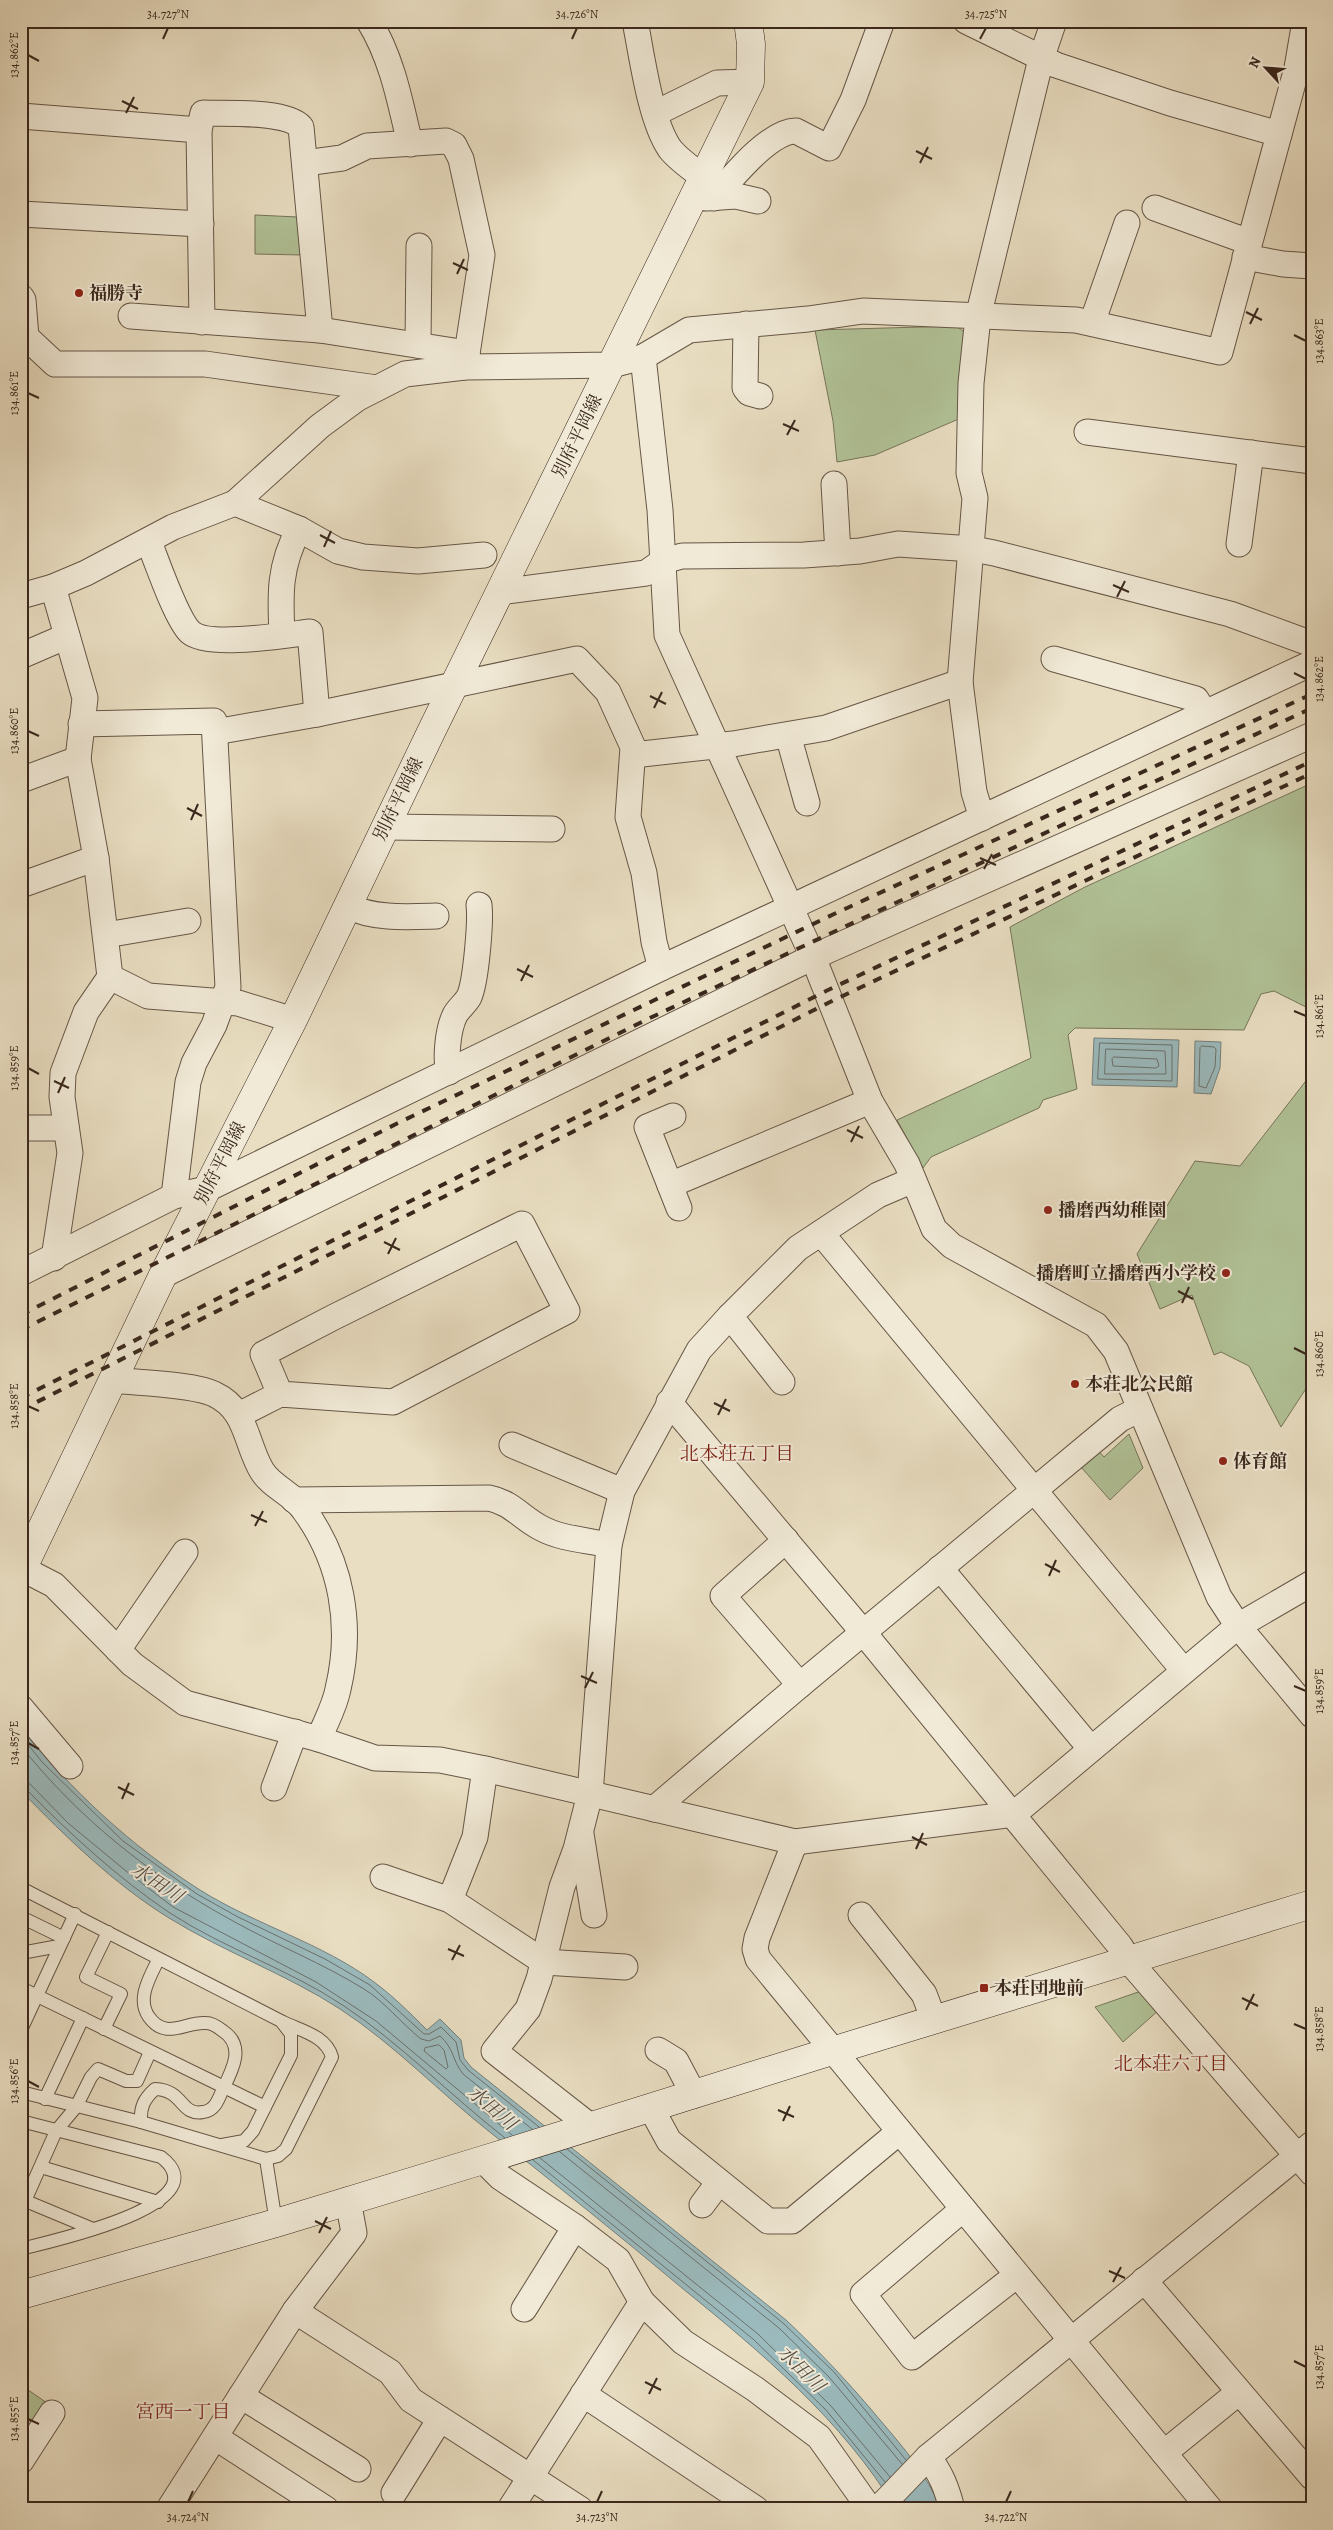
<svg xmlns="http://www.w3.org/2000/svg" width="1333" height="2530" font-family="Alegreya,'Noto Serif JP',serif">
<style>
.green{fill:#b1c297;stroke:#76755a}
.water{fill:#9bbabd;stroke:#74807d}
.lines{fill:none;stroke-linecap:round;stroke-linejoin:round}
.shore{stroke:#6a716d;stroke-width:1}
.lane-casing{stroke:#665646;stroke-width:14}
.street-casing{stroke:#665646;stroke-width:27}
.secondary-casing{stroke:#3a281d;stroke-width:29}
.lane{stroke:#f1ead7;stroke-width:12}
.street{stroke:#f1ead7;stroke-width:25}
.secondary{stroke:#f1ead7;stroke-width:28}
.rail{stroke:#3a281d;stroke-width:4;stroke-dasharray:9 9;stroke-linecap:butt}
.ticks{fill:none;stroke:#3a281d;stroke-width:2}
.poi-dot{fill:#8f2418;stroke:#f1ead7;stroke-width:2}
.labels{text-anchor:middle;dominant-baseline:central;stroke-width:4;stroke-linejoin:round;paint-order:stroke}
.poi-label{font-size:18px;font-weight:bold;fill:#3a281d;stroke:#f1ead7;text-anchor:start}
.street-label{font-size:18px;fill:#3a281d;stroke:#f1ead7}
.neighbourhood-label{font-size:19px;fill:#7a1f14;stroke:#f1ead7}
.water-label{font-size:19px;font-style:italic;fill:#524c45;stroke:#f1ead7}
.neatline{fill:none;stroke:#3a281d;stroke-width:2}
.ticks-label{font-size:12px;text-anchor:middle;fill:#3a281d}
</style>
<rect width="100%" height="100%" fill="#e9dec2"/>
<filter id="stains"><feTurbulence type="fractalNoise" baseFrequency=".004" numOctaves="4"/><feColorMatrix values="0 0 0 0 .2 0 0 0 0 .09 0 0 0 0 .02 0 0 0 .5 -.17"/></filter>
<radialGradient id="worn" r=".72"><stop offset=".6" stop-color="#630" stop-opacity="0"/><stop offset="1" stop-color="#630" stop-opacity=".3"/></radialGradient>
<!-- green -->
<g class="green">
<path d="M255,215L298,217L303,255L255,254Z"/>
<path d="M957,326L965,333L961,418L875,455L837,462L833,421L815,330Z"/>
<path d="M1312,783V1010L1274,991L1261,994L1244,1030L1075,1028L1068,1035L1077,1089L1043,1100L1039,1108L931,1157L923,1168L897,1120L1031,1058L1010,927L1085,887Z"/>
<path d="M1312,1073V1388L1307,1387L1281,1427L1249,1366L1221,1352L1214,1355L1192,1295L1160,1309L1137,1254L1195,1161L1240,1166Z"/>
<path d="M1129,1434L1143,1468L1110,1500L1081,1467L1097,1449L1104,1457Z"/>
<path d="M1144,1990L1160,2009L1123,2042L1095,2007Z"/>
<path d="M21,2385L47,2403L21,2444Z"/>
</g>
<!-- water -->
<g class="water">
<path d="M1094,1038L1179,1040L1177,1087L1092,1085Z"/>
<path d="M1195,1041L1221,1042L1220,1068L1211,1094L1194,1093Z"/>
<path d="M21,1728C72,1791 131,1846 200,1890C254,1924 324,1944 374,1982C393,1996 410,2013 427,2030L440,2019L461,2040L464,2058L471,2067L786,2320C820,2352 851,2385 880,2420C904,2448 927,2475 941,2509H896C842,2420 762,2353 682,2288C619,2235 555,2184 491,2133C440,2093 395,2045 340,2009C286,1974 224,1952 169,1918C114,1884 66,1837 21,1791Z"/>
</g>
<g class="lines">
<!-- shore -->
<g class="shore">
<path d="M1100,1043L1172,1045V1081L1098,1079Z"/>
<path d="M1202,1046L1214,1047L1216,1049L1215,1067L1206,1088L1199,1086L1200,1048Z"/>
<path d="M1106,1049L1165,1051L1166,1074H1105Z"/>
<path d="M1114,1057L1157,1059L1159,1066L1156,1068L1113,1066L1112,1059Z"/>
<path d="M21,1736L43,1763L123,1841L197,1894L238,1917L325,1959L370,1985L424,2034H429L441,2027L456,2042L460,2060L468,2070L539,2127"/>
<path d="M21,1746C78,1818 152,1877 233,1921C276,1945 322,1963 364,1989C385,2002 401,2023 421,2039L429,2041L440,2036C454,2048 452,2060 463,2074L532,2129"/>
<path d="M21,1782L30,1784L68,1823L126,1871L173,1907L316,1982L376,2021L512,2135"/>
<path d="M21,1788L27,1790C70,1834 118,1878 170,1913C225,1949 289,1969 344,2006C401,2044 450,2095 505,2138"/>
<path d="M439,2045L444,2050L448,2067L446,2069L424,2051L425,2048Z"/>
<path d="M567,2149L783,2323L834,2372L906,2460"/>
<path d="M560,2152L779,2328L829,2377L902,2464"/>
<path d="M540,2158L758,2334L831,2406L890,2477"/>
<path d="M533,2160L753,2339L826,2410L885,2482"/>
</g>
<defs>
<g id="lane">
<path d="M21,1888L281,2021L291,2034V2055L253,2131L244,2141L222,2145"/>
<path d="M21,1917L64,1938"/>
<path d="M21,1953L59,1946"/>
<path d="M21,1988L265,2107"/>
<path d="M104,2029L121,1994L86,1977L108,1932"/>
<path d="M21,2030L75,1914"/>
<path d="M21,2092L141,2122L266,2159L278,2156L286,2149L332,2057C326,2036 302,2031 283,2022"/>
<path d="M45,2099L83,2018"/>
<path d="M21,2121L161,2157C224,2205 46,2242 21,2249"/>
<path d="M141,2122C140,2107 144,2099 155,2089C184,2090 180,2116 203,2112C214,2111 218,2101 222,2091C232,2071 246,2046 223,2031C218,2027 211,2023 206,2023C186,2021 166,2041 149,2017C136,1999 150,1977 158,1960"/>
<path d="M266,2159L276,2223"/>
<path d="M41,2167L158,2202"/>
<path d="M21,2199L93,2229"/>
<path d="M21,2210L56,2131L76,2107L91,2077L98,2069L126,2081H137L150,2052"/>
</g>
<g id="street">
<path d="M369,21C392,58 400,101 410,144"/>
<path d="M635,21C642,56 650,120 670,149C679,160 692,169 703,177"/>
<path d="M966,21L1056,65L1170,103L1279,134"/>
<path d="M656,113L717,83L750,82"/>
<path d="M21,116L199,130"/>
<path d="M305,163L342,158L367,146L446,141L454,145L461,159L482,255L465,367"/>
<path d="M706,198L736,196L758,201"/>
<path d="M714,198C732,178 769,131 796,131L829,148L853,100L882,21"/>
<path d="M1155,208L1249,242"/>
<path d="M21,214L201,224"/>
<path d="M1245,257L1283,264L1312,266"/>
<path d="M21,297L23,300L26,337L55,364H205L377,388"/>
<path d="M131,316L320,330L467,353"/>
<path d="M202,322L199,130L203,113C226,114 285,110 301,127L320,330"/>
<path d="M1092,323L1127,223"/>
<path d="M746,324L745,388L749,393L760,396"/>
<path d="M418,345L419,246"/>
<path d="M643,357L660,510L667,635L813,957L870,1101L907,1164L934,1229L952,1246L1096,1325L1116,1351L1219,1597L1238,1626L1312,1715"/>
<path d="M1087,432L1312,461"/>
<path d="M834,484L838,553"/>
<path d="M235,503L299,529L338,551L363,557L418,561L484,555"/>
<path d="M149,542C157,562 176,618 190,632C208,648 285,635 310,632L317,714"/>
<path d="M1239,544L1251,453"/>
<path d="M500,592L646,573L663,561L682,556L804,555L860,551L898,544L973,549L994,553L1230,614L1312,644"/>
<path d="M21,596L53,587L86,573L173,527L235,503L320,426L358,398L405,374L465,367L612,365L643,357L689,330L808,319L863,311L1076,320L1220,352L1297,68L1305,21"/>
<path d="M282,635C280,594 279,566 299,529"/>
<path d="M23,655L67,636"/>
<path d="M1054,659L1196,699L1205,713"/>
<path d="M81,724L214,721L228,987L214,1025L194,1063L188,1082L174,1196"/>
<path d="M215,732L317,714L577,659L608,692L633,747L628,817L644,873L654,942L661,968"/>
<path d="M788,735L807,803"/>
<path d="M633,755L733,744L826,728L960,682"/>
<path d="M21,780L78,759"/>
<path d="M982,818L974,792L960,682L975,498L969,473L971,383L978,317L1041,59L1054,21"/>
<path d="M385,827L552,829"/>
<path d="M21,885L96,858L78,759L85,698L53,587"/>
<path d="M347,906C374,919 406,917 436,916"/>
<path d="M106,935L188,921"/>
<path d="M110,977L148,996L238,1003L293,1020"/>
<path d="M449,1072C445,1058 448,1029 455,1015C458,1009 465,1004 469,997C476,982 481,921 479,905"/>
<path d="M673,1116L647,1127L679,1208"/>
<path d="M21,1128H66"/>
<path d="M670,1185L870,1101"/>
<path d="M821,1233L1184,1671"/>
<path d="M54,1258L70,1153L62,1097L63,1073L86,1012L110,977L96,858"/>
<path d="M21,1273L174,1196L207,1189L661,968L1312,663"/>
<path d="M163,1275L813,957L1312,735"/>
<path d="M730,1316L782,1382"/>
<path d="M113,1380C138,1383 194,1384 214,1394C248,1410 245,1443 262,1471C272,1487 293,1494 304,1510C342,1562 353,1626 338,1689C335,1706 325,1723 319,1739"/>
<path d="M669,1402L863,1632L1120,1946L1130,1962L1312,2173"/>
<path d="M239,1415L280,1394L393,1402L567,1311L522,1224L334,1317L263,1354L280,1394"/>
<path d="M512,1445L622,1491"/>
<path d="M294,1500L489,1498C513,1503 521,1518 541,1528C561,1539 587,1540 609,1545"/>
<path d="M786,1540L723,1596L800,1685"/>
<path d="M940,1568L1091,1749"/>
<path d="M23,1569L54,1585L132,1664L185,1703L319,1739L375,1758L440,1760L485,1769L795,1842L1014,1814L1238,1626L1312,1583"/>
<path d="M118,1650L185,1552"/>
<path d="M21,1708L70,1766"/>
<path d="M274,1788L295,1732"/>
<path d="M654,1809L800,1685L1120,1419L1140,1409"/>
<path d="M581,1834L594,1915"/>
<path d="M795,1842L757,1938L755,1949L758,1959L1210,2509"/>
<path d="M383,1877L450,1900L544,1962L625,1967"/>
<path d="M450,1900L475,1837L485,1769"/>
<path d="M861,1915L924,1994L934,2020"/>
<path d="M658,2050L676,2061L694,2095"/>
<path d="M651,2108L669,2141L768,2221H792L899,2132"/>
<path d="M590,2126L494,2051L528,2009L539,1979L562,1887L576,1849L590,1794L609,1545L622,1491L699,1350L730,1316L798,1248L878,1195L913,1180"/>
<path d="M483,2160L500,2177L575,2227L618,2260L642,2302L683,2342L755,2389L819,2437L870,2509"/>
<path d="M702,2205L719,2182"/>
<path d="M963,2209L863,2294L912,2357L1017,2275"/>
<path d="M1144,2280L1312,2477"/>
<path d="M524,2309L575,2227"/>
<path d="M295,2311L390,2372L411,2400L580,2509"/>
<path d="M583,2394L756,2509"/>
<path d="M241,2396L358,2469"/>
<path d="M215,2437L326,2509"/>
<path d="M1164,2453L1239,2392"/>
<path d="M928,2457C941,2473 947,2489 952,2509"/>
<path d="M21,2461L52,2413"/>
<path d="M394,2493L440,2419"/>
<path d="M169,2509L295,2311L354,2233L348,2200"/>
<path d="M510,2509L642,2302"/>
<path d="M878,2509L928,2457L1312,2144"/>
</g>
<g id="secondary">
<path d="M21,1572L163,1275L293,1020L432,730L750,82L751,44L748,21"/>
<path d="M21,2295L276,2223L483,2160L832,2051L1312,1904"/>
</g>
</defs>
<!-- lane casing -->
<use href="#lane" class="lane-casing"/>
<!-- street casing -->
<use href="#street" class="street-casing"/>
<!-- secondary casing -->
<use href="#secondary" class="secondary-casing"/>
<!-- lane -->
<use href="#lane" class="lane"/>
<!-- street -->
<use href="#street" class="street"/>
<!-- secondary -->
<use href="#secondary" class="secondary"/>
<!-- rail -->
<g class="rail">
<path d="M21,1315L396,1124L834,914L1312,694"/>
<path d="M21,1330L652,1017L1312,708"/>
<path d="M21,1398L826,991L1312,761"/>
<path d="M21,1410L830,1002L1312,773"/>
</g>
</g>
<!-- ticks -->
<path class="ticks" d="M163,39L168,28M572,39L577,28M980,39L986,28M28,55L39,61M122,101L138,109M126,113L134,97M916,151L932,159M920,163L928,147M453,263L468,270M457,274L464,259M1246,312L1262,320M1250,324L1258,308M1294,335L1306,341M28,393L39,398M783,424L799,431M787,435L795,420M320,535L335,543M324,547L331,531M1113,585L1129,592M1117,597L1125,581M1294,673L1306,679M650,696L666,704M654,708L662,692M28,731L39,736M187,808L202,816M191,820L198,804M980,858L996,865M984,869L992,854M517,969L533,977M521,981L529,965M1294,1011L1306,1016M28,1068L39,1074M54,1081L69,1088M58,1093L65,1077M847,1130L863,1138M851,1142L859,1126M384,1242L400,1250M388,1254L396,1238M1178,1291L1193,1299M1182,1303L1189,1287M1294,1348L1306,1354M714,1403L730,1411M28,1406L39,1411M718,1415L726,1399M251,1515L267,1522M255,1526L263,1511M1045,1564L1060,1572M1049,1576L1056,1560M581,1676L597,1683M1294,1686L1306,1691M585,1688L593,1672M28,1743L39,1749M118,1787L134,1795M122,1799L129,1783M912,1837L927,1845M916,1849L923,1833M448,1949L464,1956M452,1960L460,1945M1242,1998L1258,2006M1246,2010L1254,1994M1294,2024L1306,2029M28,2081L39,2087M778,2110L794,2117M783,2121L790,2106M315,2221L331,2229M319,2233L327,2217M1109,2271L1125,2278M1113,2282L1121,2267M1294,2361L1306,2367M645,2382L661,2390M649,2394L657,2378M28,2419L39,2424M188,2502L193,2491M597,2502L602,2491M1006,2502L1011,2491"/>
<!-- markers -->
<g class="poi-dot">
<circle cx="79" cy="293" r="5"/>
<circle cx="1048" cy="1210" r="5"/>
<circle cx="1226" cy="1273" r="5"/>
<circle cx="1075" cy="1384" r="5"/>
<circle cx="1223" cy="1461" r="5"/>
<rect x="979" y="1983" width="10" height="10" rx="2.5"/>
</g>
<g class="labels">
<!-- poi labels -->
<g class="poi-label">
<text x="89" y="293">福勝寺</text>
<text x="1058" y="1210">播磨西幼稚園</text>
<text x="1216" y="1273" text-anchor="end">播磨町立播磨西小学校</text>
<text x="1085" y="1384">本荘北公民館</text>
<text x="1233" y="1461">体育館</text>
<text x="994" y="1988">本荘団地前</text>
</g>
<!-- street labels -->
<g class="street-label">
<text transform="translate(577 436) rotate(-64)">別府平岡線</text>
<text transform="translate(398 799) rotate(-64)">別府平岡線</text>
<text transform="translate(220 1163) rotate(-63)">別府平岡線</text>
</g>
<!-- neighbourhood labels -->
<g class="neighbourhood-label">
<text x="737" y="1454">北本荘五丁目</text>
<text x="1171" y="2064">北本荘六丁目</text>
<text x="183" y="2412">宮西一丁目</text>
</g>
<!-- water labels -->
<g class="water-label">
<text transform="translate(157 1883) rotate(33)">水田川</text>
<text transform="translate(492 2108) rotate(40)">水田川</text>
<text transform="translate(801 2369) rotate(45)">水田川</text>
</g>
</g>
<!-- margin -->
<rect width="1333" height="2530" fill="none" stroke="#e9dec2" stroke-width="55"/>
<!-- north arrow -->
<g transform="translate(1266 68) rotate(296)" stroke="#f1ead7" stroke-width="4" paint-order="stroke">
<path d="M0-4L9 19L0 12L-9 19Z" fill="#3a281d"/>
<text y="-8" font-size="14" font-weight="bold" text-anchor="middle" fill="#3a281d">N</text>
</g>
<rect x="28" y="28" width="1278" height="2474" class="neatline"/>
<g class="ticks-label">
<text x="168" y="18">34.727°N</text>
<text x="577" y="18">34.726°N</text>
<text x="986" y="18">34.725°N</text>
<text transform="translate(14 55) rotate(-90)" y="4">134.862°E</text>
<text transform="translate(1319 341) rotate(-90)" y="4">134.863°E</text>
<text transform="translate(14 393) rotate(-90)" y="4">134.861°E</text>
<text transform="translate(1319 679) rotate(-90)" y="4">134.862°E</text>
<text transform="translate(14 731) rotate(-90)" y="4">134.860°E</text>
<text transform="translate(1319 1016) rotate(-90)" y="4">134.861°E</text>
<text transform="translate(14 1068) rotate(-90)" y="4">134.859°E</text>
<text transform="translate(1319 1354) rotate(-90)" y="4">134.860°E</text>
<text transform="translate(14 1406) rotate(-90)" y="4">134.858°E</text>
<text transform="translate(1319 1691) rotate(-90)" y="4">134.859°E</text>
<text transform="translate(14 1743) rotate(-90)" y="4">134.857°E</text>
<text transform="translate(1319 2029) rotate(-90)" y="4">134.858°E</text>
<text transform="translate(14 2081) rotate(-90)" y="4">134.856°E</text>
<text transform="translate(1319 2367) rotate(-90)" y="4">134.857°E</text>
<text transform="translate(14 2419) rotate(-90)" y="4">134.855°E</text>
<text x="188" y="2521">34.724°N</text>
<text x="597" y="2521">34.723°N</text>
<text x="1006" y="2521">34.722°N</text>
</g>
<rect width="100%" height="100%" filter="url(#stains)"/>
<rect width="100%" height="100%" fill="url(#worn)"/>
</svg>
